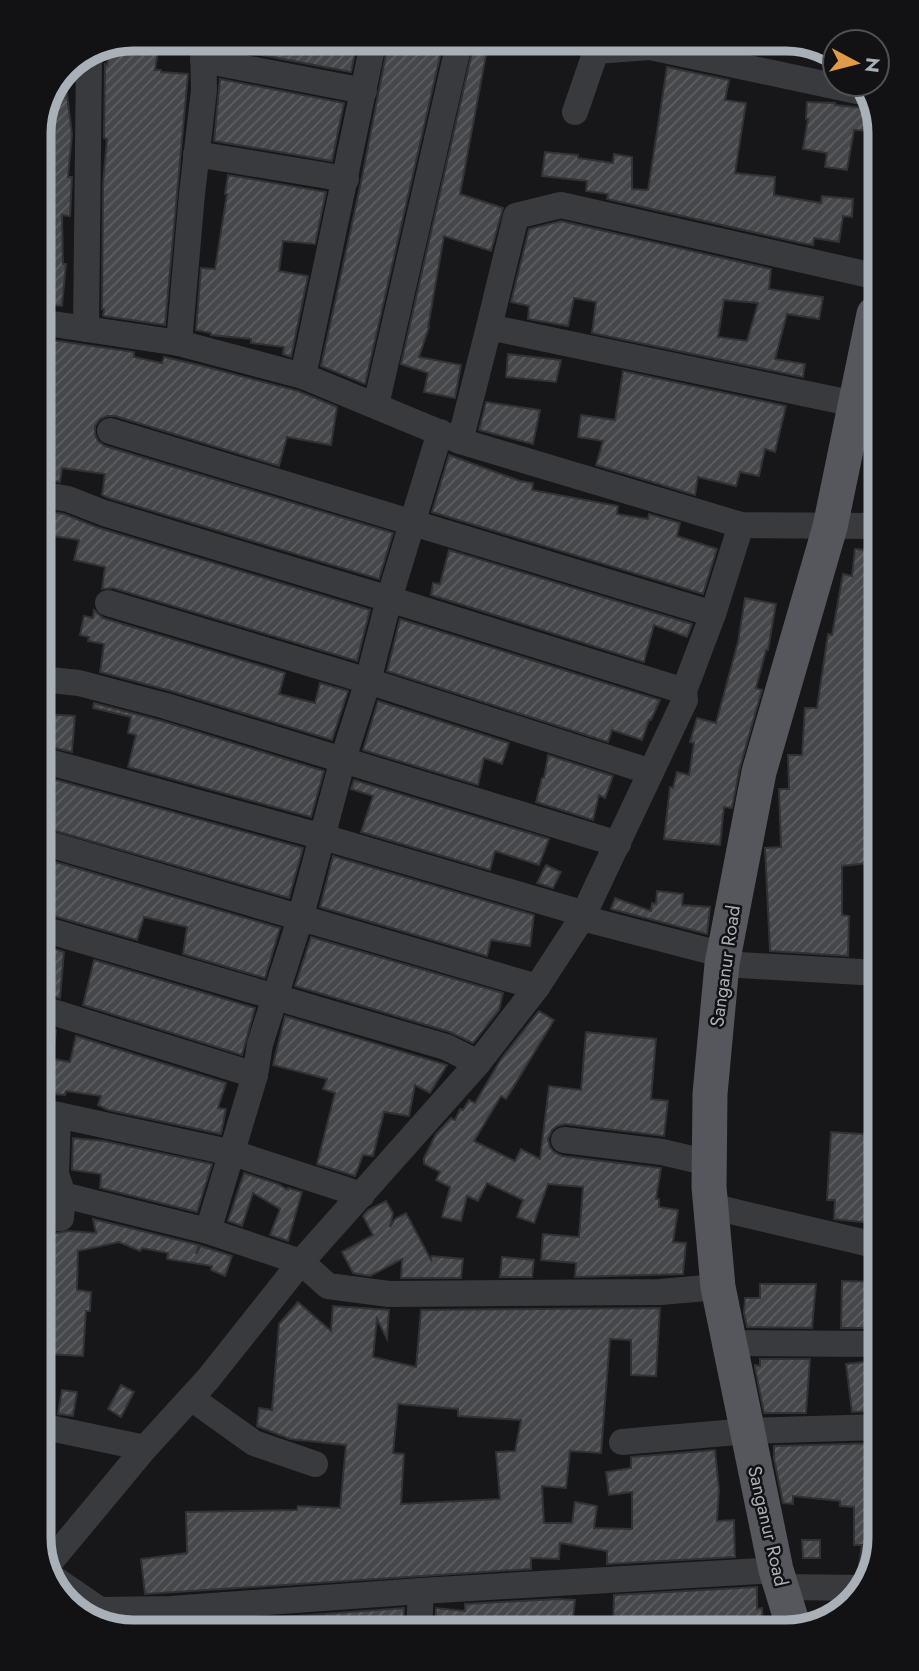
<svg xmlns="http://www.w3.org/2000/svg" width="919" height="1671" font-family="Jost,sans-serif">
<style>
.building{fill:url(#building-hatch);stroke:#313234;stroke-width:2;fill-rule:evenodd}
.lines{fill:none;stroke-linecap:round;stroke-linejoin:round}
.minor{stroke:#383a3d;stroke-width:26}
.major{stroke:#55575c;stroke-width:35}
.labels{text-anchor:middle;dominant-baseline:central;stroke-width:5;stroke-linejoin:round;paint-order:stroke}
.street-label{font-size:19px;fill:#aab0b7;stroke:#121214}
.rim{fill:none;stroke:#aab0b7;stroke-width:9}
</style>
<defs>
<pattern id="building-hatch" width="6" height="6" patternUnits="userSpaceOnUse" patternTransform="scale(1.75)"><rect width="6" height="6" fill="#46474b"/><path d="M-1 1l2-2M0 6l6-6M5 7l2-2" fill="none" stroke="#5e5f63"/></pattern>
</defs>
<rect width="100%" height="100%" fill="#171719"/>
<!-- building -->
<g class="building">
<path d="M132,38L160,39L155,70H161V72L188,74L165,325L103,316L104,309H102L103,184L107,139L104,138L105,64L107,65L110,48Z"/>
<path d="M219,39H358L351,72L219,47Z"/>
<path d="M389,39H444L365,384L321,366L361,182Z"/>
<path d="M475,39H489L460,194L503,208L491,251L444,236L428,327H429L419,357L461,365L455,398L424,392L428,373L401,364Z"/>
<path d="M667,67L729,80L725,100L746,103L735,173L775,177L774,195L821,203L822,196L853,199L852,217L843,216L839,242L814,238L813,245L801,243L607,199L608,194L586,191L587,181L542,176L545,152L578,155V158L613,163L614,154L632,157V189L648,190Z"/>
<path d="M64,71L72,134L68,177H72L70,216L62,215L63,264H66L62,306L40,304L39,145L49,146L45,112Z"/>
<path d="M220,79L344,103L332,161L214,141Z"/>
<path d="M807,102L835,103V105L873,109V131L854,130L847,170L825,167L827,153L803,149L808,119H806Z"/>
<path d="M228,175L326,192L315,244L283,241L279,271L308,276L291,357L283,354L284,347L251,343V339L211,335V333L196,330L201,268L215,269L227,194H225Z"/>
<path d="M561,221L771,269L769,289L823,297L819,319L787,314L775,359L805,364L803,377L592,333L596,302L574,298L568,326L528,319L529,306L511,302L529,229ZM724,300L758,303L747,341L718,337Z"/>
<path d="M52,340L134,352V357L162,363L164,357L199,365L298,391L337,407L331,445L287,437L279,466L115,416H107L100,419L95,426V434L98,441L105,446L393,533L379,579L109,498L102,495L105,474L62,468L60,482L40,479V341L51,343Z"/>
<path d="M508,354L561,360L556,382L506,377Z"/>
<path d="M623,371L786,406L775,452L765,449L759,476L740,472L736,486L698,477L695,495L596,465L603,441L578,437L581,415L615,420Z"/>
<path d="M486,402L540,410L533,444L479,430Z"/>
<path d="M449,455L520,481L533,483L532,490L618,506L617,514L648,519L649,514L680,523L677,536L717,549L703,594L432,512Z"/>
<path d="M41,510L64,514L99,528L370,610L357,661L113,588L102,589L105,567L74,560L79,540L53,536L50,552L41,551Z"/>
<path d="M855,549L875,551L877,862L842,866V915L849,916L848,956L770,951L765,848L781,847L779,789H789L788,755H802L805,708H817L828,634L832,635L843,574L852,576Z"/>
<path d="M449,550L692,624L687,637L654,625L644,662L431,595L433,583L440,584Z"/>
<path d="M745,598L776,604L768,650H766L756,688L762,690L740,767L732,808L724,807L720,845L664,839L670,787L673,788L677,772L689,775L694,743L690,742L697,718L716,723L738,642Z"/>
<path d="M94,610L103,618L285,673L279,694L315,703L320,683L348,691L332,740L171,691L100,672L104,644L88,641L89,637L80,635L84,616L93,618Z"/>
<path d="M400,619L660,700L651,720H649L642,740L612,730L608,742L387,671Z"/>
<path d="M378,701L509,743L502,764L484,758L478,785L363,750Z"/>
<path d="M94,703L162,721L324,771L311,817L128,767L136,735L128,733L131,717L93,708Z"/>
<path d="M46,714L75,716L72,752L42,745V722H45Z"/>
<path d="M548,755L613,776L605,798L599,795L593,820L536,802L542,778H544Z"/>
<path d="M42,776L303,848L289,898L42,827Z"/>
<path d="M354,780L549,839L539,865L495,851L490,870L361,832L373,796L351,789Z"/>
<path d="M333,856L534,915L530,946L491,940L487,956L320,907Z"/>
<path d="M42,858L280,928L265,978L183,954L187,927L144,917L137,940L47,914L51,873L42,872Z"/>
<path d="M546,865L561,872L553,888L537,883Z"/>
<path d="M657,891L683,894L682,905L710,907L707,934L611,909L615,898L651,911L652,903L656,904Z"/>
<path d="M311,937L503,993L499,1010L473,1043L450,1032L295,986Z"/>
<path d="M43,945L64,952L60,998L43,994Z"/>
<path d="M94,960L255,1008L242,1055L83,1005Z"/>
<path d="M539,1011L554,1020L506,1099L501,1096L474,1141L515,1161L521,1149L540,1159L549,1086L581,1090L586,1032L656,1039L651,1099L668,1101L664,1136L565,1124L557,1126L552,1130L548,1139L550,1147L554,1152L562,1156L661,1168L656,1199H659V1207L678,1210L673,1242L686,1243L683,1274L575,1277L576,1263L541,1260L543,1234L579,1237L583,1187L548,1184L534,1223L517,1217L523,1200L487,1183L478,1201L467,1196L461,1221L442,1217L450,1187L436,1180L440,1172L424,1164V1158L436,1134L451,1118L455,1120L460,1109L463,1110L469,1100L475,1103L501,1059Z"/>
<path d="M285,1016L447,1065L430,1093L415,1085L409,1116L384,1112L373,1156L363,1155L355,1176L317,1164L335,1093L323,1089L327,1079L273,1065Z"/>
<path d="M43,1026L56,1030L54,1050H43Z"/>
<path d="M76,1036L226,1083L218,1108L226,1109L221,1134L108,1110L98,1105L101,1096L66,1091L65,1095L43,1093V1057L70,1062Z"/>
<path d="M831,1132L878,1135L879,1224L834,1219L835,1200H827Z"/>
<path d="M73,1138L104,1141L212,1164L197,1212L100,1188L101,1174L72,1170Z"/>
<path d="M244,1173L278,1184L288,1190V1188L302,1192L288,1241L270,1235L280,1209L253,1193L242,1226L228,1221Z"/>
<path d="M386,1201L393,1213L390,1227L395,1219L406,1213L431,1260L432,1256L463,1259L461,1278H401L402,1259L370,1276L353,1273L342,1252L373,1235L363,1216L368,1210Z"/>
<path d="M93,1219L199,1245L196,1254L201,1246L232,1256L225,1276L211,1270L212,1266L167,1259L168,1253L142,1248L140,1251L119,1242L78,1251L77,1290L91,1292L90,1311H86L83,1356L45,1354L44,1235L69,1231L96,1233Z"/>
<path d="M502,1257L534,1260L532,1277H500Z"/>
<path d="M842,1281L879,1282V1328H841Z"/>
<path d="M760,1284H816L812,1328L747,1327L744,1313L745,1298H760Z"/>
<path d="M298,1302L331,1331L333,1306L389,1310L387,1339L377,1319L373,1357L416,1367L421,1310L660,1308L656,1376L631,1375V1340L610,1339L601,1453L570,1451L566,1488L542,1486L544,1523H572L575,1502L597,1506L594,1528L632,1529V1492L609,1495L606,1472L631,1468V1457L715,1450L719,1490L717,1521L734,1520L735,1557L607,1564V1551L560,1543L559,1559L531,1558V1569L145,1594L141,1559L187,1553L186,1512L297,1510L298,1506L340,1508L346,1445L290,1439L257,1426L259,1408L272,1410L279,1324ZM398,1404L458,1409V1416L521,1420L515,1451L496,1452L500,1499L401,1504L404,1454L393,1453Z"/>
<path d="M760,1359H810L806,1413H764L755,1368V1365L760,1366Z"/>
<path d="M873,1361L878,1411L852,1412L846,1364Z"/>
<path d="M121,1385L134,1392L121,1417L108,1409Z"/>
<path d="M62,1390L77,1392L73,1416L58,1414Z"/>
<path d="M880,1443L878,1551L870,1574L858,1572L862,1545H854V1507L840,1506V1501L793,1496V1504L783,1503L774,1459V1446Z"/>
<path d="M802,1540H820V1558H803Z"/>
<path d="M757,1587V1609L762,1608L763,1626L613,1627L614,1595Z"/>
<path d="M558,1599L575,1600L572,1628L435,1629L436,1608L465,1611V1604Z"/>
<path d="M404,1608L403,1629L269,1631V1618Z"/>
</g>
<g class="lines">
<!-- minor -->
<g class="minor">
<path d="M203,60L364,91"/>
<path d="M575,112L596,51L650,47L871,94"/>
<path d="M196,154L346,179"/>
<path d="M40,322L179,343L303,376L460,441L741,525L875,526"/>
<path d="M489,327L516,216L561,205L874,276"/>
<path d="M86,329L89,57"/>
<path d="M179,343L192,194L204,90L203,39"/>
<path d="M303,376L374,39"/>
<path d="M376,405L460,39"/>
<path d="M110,431L713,614"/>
<path d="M440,432L389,599L368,681L343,759L300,919L260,1044L255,1075L208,1231L301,1262L328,1286L389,1294L660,1292L718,1287"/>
<path d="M460,441L489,327L855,404L875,405"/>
<path d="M40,494L68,499L104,513L389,599L684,691"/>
<path d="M108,603L368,681L651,772"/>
<path d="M41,679L79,683L166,706L618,844"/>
<path d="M42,760L323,837L585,914"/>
<path d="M42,842L537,987"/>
<path d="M582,918L724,955"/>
<path d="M43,929L446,1047L478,1063"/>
<path d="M722,964L878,973"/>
<path d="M43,1009L255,1075"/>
<path d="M44,1112L233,1153L362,1195"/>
<path d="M58,1115L56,1174L63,1195"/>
<path d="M564,1140L662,1152L709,1163"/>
<path d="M710,1206L879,1246"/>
<path d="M44,1219L61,1218L63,1195L208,1231"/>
<path d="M729,1343L879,1344"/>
<path d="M191,1398L254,1443L315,1464"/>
<path d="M45,1427L145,1448"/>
<path d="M622,1442L748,1431L880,1427"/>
<path d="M46,1567L145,1448L208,1379L301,1262L478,1063L537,987L582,918L685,700L684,691L713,614L741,525"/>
<path d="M46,1573L100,1610L171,1609L421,1591L776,1570"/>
<path d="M781,1587L865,1588"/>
<path d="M225,1605L226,1631"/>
<path d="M419,1629L421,1591"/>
</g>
<!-- major -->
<path class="major" d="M793,1625L776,1570L718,1287L709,1187L710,1094L722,964L759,772L830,527L874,314"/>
</g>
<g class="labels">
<!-- street labels -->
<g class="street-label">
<text transform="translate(725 966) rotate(-82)">Sanganur Road</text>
<text transform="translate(768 1526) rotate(77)">Sanganur Road</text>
</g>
</g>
<!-- crop -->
<path d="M0 0H919V1671H0ZM133 51H786A82 82 0 0 1 868 133V1538A82 82 0 0 1 786 1620H133A82 82 0 0 1 51 1538V133A82 82 0 0 1 133 51Z" fill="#121214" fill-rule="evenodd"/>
<path class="rim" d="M133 51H786A82 82 0 0 1 868 133V1538A82 82 0 0 1 786 1620H133A82 82 0 0 1 51 1538V133A82 82 0 0 1 133 51Z"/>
<!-- north arrow -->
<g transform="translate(856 63) rotate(97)"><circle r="33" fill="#121214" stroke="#4f5155" stroke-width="2"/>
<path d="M0-5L12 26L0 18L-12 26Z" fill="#e09a48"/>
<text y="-10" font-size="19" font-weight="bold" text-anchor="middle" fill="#aab0b7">N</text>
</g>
</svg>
